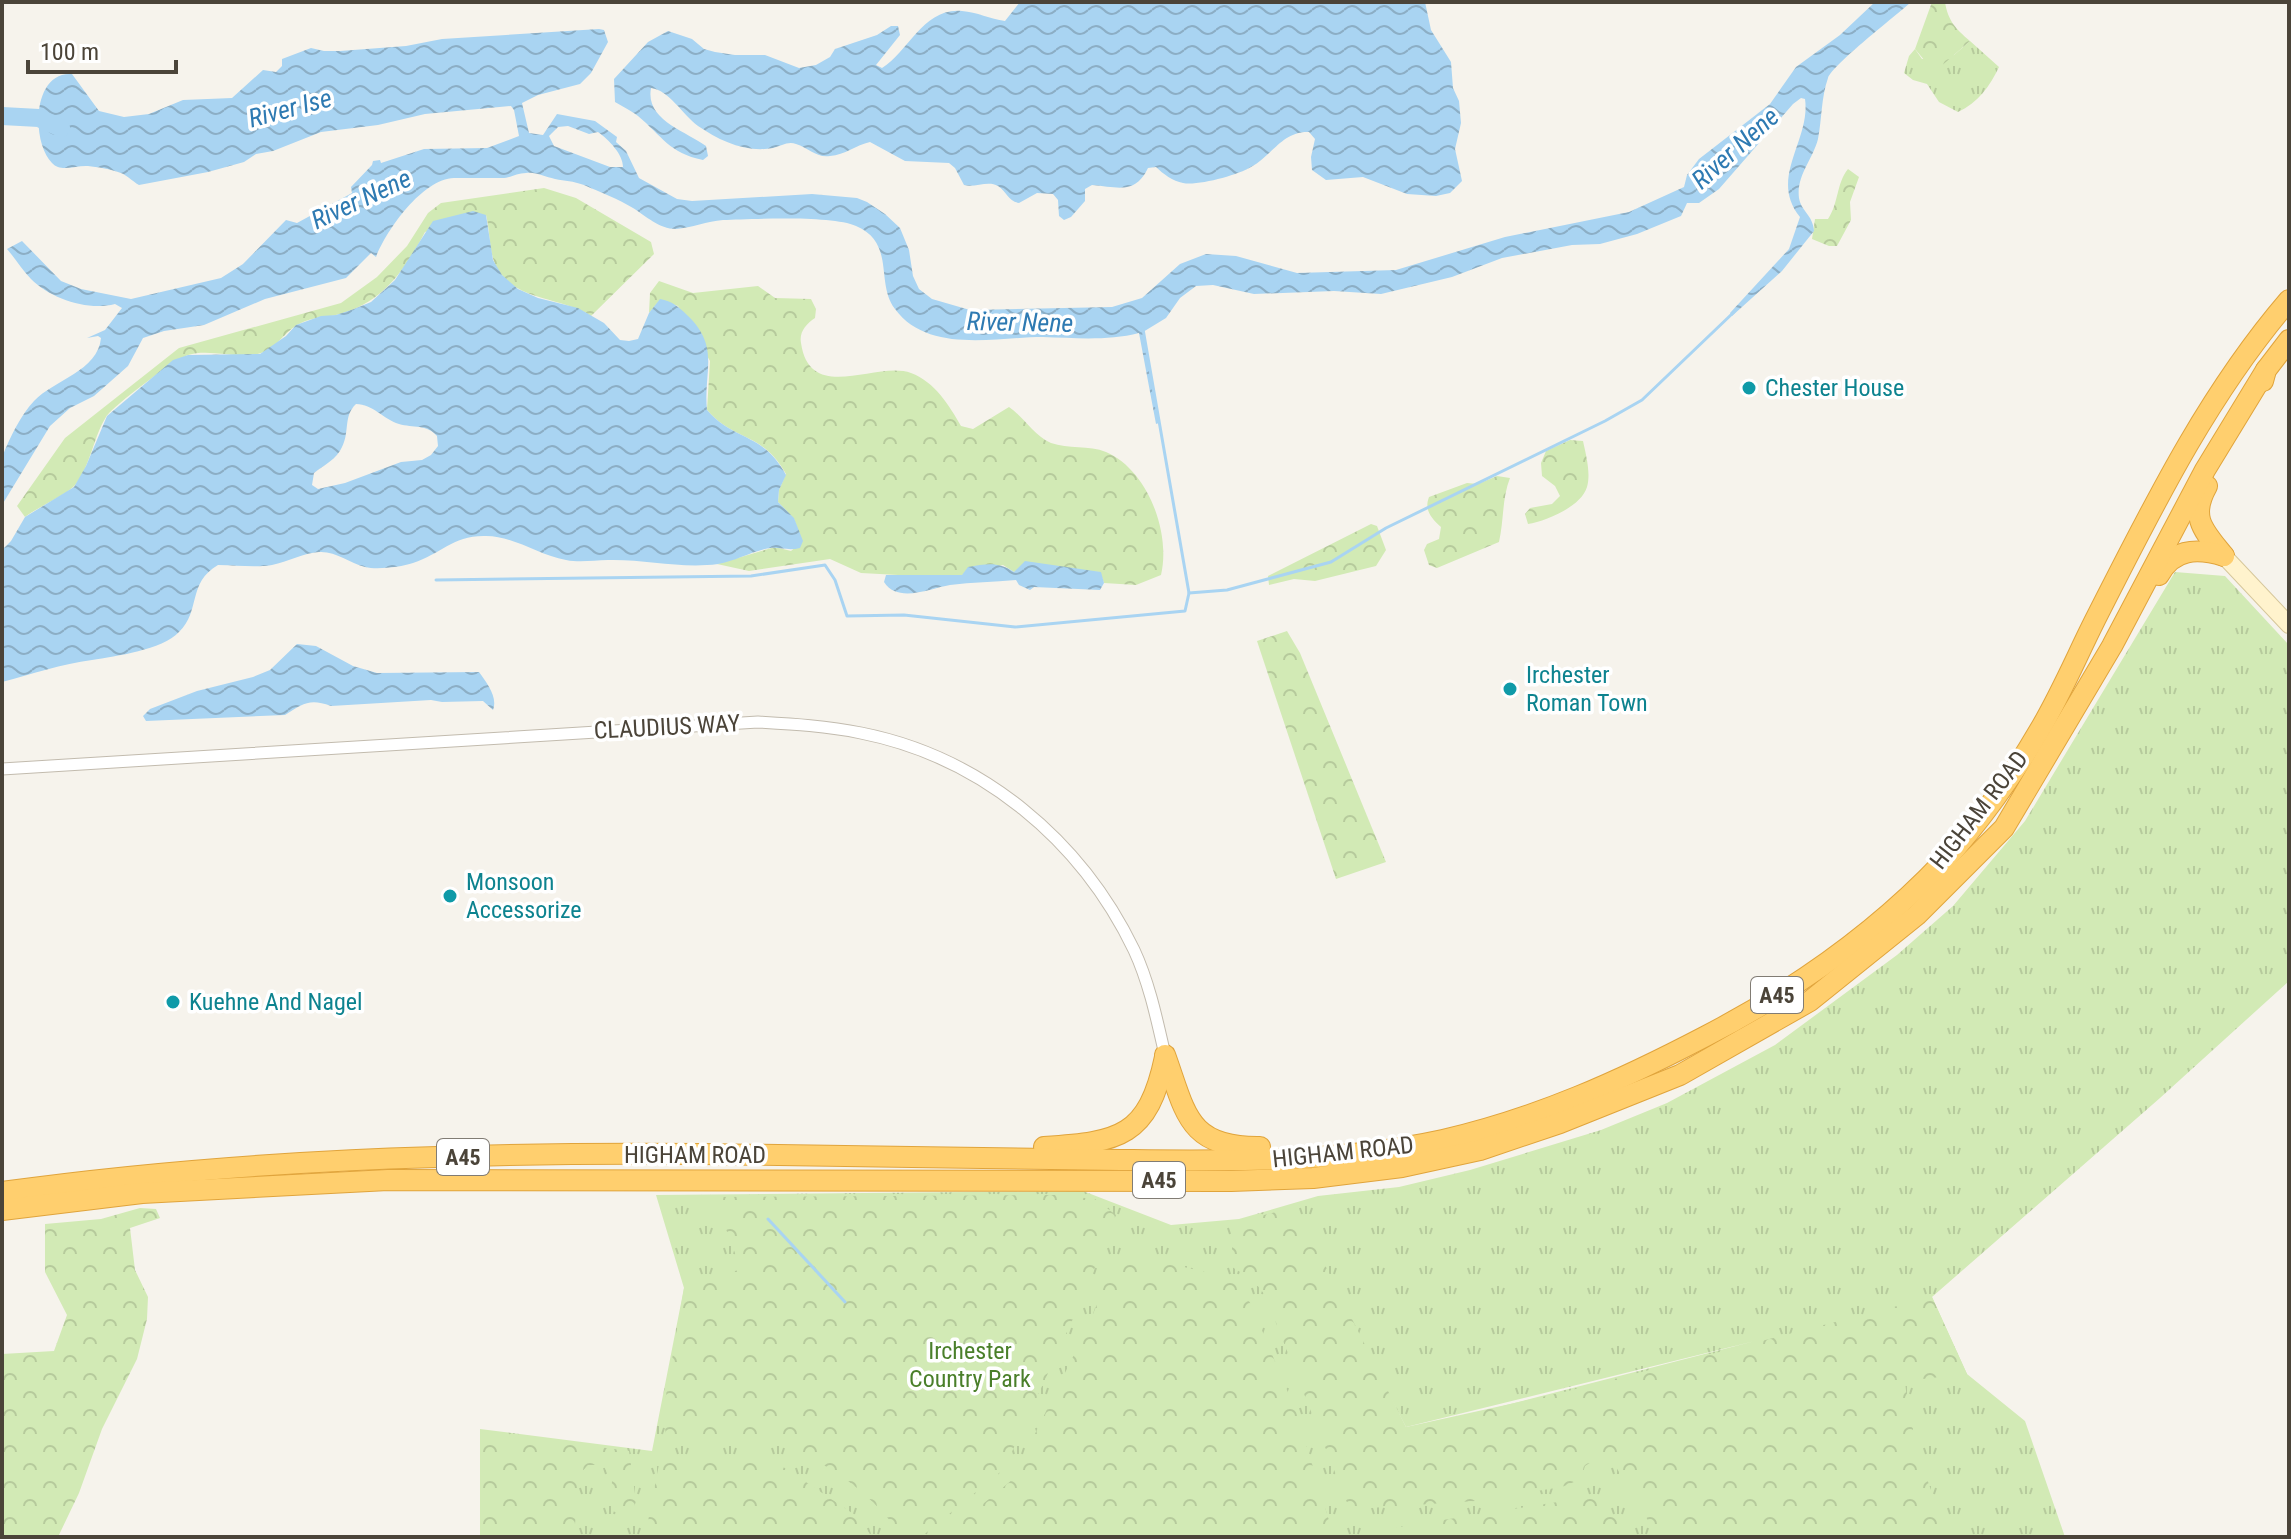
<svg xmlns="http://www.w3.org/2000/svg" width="2291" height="1539" font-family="'Roboto Condensed',sans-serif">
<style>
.grass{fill:url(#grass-tufts);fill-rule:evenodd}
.forest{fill:url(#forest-crowns)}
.water{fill:url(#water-waves);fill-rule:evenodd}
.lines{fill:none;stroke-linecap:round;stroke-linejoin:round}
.stream{stroke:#a9d4f2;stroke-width:3}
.river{stroke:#a9d4f2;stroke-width:18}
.street-casing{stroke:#c2bbae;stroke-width:13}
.secondary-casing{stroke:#d6c79b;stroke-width:18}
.highway-casing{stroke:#e0a43c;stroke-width:22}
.street{stroke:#fff;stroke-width:11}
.secondary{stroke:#fff3cd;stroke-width:16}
.highway{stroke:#ffcf6e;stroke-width:20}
.culture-dot{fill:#0f9aa8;stroke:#fff;stroke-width:3}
.labels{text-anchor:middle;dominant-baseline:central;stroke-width:7;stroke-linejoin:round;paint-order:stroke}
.shield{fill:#fff;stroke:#817c74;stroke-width:2}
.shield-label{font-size:22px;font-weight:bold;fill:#4b4439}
.culture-label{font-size:24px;fill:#0d838f;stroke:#fff;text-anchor:start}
.street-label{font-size:24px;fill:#4b4439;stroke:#fff}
.park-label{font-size:24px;fill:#4a7f2a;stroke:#fff}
.water-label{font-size:26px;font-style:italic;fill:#2e7ab2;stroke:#fff}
</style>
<defs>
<pattern id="grass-tufts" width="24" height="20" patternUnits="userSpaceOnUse" patternTransform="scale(2)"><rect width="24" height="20" fill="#d2eab5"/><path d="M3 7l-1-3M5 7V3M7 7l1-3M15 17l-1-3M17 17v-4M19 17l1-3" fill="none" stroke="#b6ca9c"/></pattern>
<pattern id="forest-crowns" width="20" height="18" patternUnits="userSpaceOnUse" patternTransform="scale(2)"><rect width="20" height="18" fill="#d2eab5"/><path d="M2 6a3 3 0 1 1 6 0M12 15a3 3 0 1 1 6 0" fill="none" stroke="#b6ca9c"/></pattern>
<pattern id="water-waves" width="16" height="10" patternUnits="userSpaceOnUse" patternTransform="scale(2)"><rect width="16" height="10" fill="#a9d4f2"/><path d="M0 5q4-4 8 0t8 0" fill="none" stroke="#8caec5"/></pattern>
</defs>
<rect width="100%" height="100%" fill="#f6f3ec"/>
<!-- grass -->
<g class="grass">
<path d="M1970,41L1999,67C1990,86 1978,103 1958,112L1939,102L1927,84L1913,80L1904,73L1909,56L1915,49L1922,59L1954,55Z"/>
<path d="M2175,572L2225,576L2289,645V981L2160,1098L1932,1297L1967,1374L2025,1421L2065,1537H480V1429L652,1451L684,1288L656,1195L1083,1191L1171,1225L1239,1219L1318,1196L1399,1187L1470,1170L1601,1130L1667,1103L1775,1045L1897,955L1953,906L2025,821ZM1755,1341L1406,1431L1386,1389L1406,1427Z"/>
</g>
<!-- forest -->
<g class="forest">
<path d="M1932,2H1945C1948,21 1956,29 1970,41L1939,68L1930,67L1915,49Z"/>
<path d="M1848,169L1859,177L1850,202L1851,220L1837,246H1829L1812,239L1815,219H1828C1839,203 1836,184 1848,169Z"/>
<path d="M544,188L576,198L651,242L654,254L591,316C561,296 512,302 495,264C489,250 490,230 486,215L425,232C405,270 383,302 340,314C326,318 313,316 299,324C285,331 277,348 261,353C239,360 210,348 188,355C174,360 114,405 106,417C93,438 91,464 76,484C67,495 38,507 25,517L17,506L65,438L179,348L341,303L377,277L407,246L428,213L441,203Z"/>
<path d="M659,281L693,293L758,286L775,298L811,299L816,309L815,318C806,324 799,332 801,343C810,405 877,360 911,373C935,382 949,405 961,426L973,429L1009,407C1024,417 1033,435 1051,443C1068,449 1089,445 1106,452C1148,470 1171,533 1161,575L1136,585L1104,583L1100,572L1020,568L1014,572L1003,565L962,575L935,577L861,573L830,559L749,571L717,564L775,547L791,551L802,541L794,519L778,502L779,490L786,474C763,432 735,442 707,410L710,361L678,306L660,300L649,313L650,293Z"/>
<path d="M1570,440L1583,441C1586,455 1591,473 1587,487C1581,507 1546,521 1528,524L1525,514L1530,508L1552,504L1560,496L1555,486L1542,476L1541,463L1546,451Z"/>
<path d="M1497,476L1510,478C1502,498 1504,520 1499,542L1437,568L1429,565L1424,550L1427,544L1439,539L1441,527C1431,518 1424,510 1429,497L1467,483L1478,484Z"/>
<path d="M1371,524L1377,526L1386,550L1376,566L1315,581L1294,579L1269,585L1268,576Z"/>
<path d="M1287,631L1300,653L1386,862L1336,879L1257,641Z"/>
<path d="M1055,1195L1095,1199L1116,1215L1083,1297L1004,1469L921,1537H903C870,1492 826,1458 770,1443C745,1436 705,1440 678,1440L666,1435L663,1413L684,1288L741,1269L714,1197Z"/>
<path d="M1296,1207L1406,1427L1564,1392L1932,1297L1967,1374L1905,1381C1910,1436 1928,1486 1950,1537H1658L1616,1467L1599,1457L1585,1466L1581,1479L1562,1487L1475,1501L1355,1509L1348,1505L1265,1295L1253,1280L1232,1267V1223Z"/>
<path d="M140,1208L156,1209L160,1218L130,1228L135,1270L148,1297L147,1319L137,1359L102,1429L79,1493L58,1537H2V1354L54,1351L67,1315L45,1272V1224L101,1219Z"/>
<path d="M1116,1255H1134L1209,1273L1236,1284L1251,1304L1297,1414L1334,1537H943L1018,1475L1029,1446L1090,1322Z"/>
<path d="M483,1432L629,1451L636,1501L633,1511L617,1513L611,1510L612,1480L603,1465H588L579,1475L574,1537H482Z"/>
<path d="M666,1456L768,1463L785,1468L858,1517L872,1537H645L659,1464Z"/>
<path d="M1596,1496L1605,1502L1627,1537H1359L1360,1533Z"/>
</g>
<!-- water -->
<g class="water">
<path d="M1020,2H1425L1431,30L1451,62L1453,88L1459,101L1461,123L1455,149L1462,181L1450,193L1436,196L1407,194L1363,177L1326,180L1312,170L1311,157L1315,139L1309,132C1282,131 1272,156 1251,167C1238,175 1198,186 1183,183C1173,181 1163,174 1156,167L1148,168C1135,195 1118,187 1092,185L1085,189V201L1071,217L1064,220L1059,216L1058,200L1053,194L1037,193L1019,203C1008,201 1007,192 998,186C988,180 975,188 964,185L955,168L949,163L905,161L870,142C856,145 845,155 830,156C816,158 809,148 796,144C788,141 781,146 773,148C746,153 720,141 698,126C683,115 669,90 651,88C645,120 686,131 706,146L708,156L703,160C669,153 662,136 638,116C632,111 623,107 615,102L614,79L648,42L668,31L692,39L704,49L715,52L735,55H765L799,68L816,65L830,57L835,49L877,35L891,26H898L900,35L876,65L882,68C909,51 924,7 962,11C977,12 990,19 1005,21Z"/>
<path d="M1875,2H1911C1896,16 1833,64 1828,78C1821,98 1822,119 1818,139C1813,159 1796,176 1799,198C1801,211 1813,215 1814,231L1782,271L1732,316L1730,313L1789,249L1800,217C1768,178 1811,140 1805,99L1801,98L1793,104L1719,189L1699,203H1687L1681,216L1637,234L1600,244L1572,245L1502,258L1452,277L1381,294L1334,291L1254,294L1213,285L1196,286L1180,298L1166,318L1143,332L1159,423L1156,424L1139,333C1108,341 1075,338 1043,337C996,337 928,354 895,309C875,283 896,243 856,226C832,215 752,219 723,220C707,221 692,228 676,229C659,229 646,216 633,208C618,199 600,192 584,185C573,181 565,181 555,179C545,177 537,172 526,173C517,173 511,178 502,178C486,178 470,178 454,178C422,179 386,231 376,257L371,253L346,278L265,299L204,325L164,331L143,338L128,366L94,396L70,408L50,426L2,505C2,491 0,468 3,455C10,437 21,415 34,401C54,380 98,371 101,338L98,336L87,338L105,330L122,308L115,304C88,311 51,299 31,279C22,270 15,258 7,249L22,241L61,281L81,289L131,299L221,278L243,264L286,220L297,223L352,193L351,187L372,165L373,161L380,160L381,163L424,149L487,148L519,136L514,110L511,106L425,114L378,125L321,132L273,151L256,154L244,162L208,172L139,185C132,181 126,174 118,172C110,169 97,167 88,166C76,165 61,173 52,163C31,142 32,71 72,74L99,111L124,117L149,114L183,100L232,98L263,70L276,72L282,66V59L311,48L324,51H340L406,46L442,39L599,29L604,30L608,42L591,73L580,84L538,95L522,103L529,133L543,135L557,114L595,121L617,137L616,142L626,151L639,178L677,199L692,201L812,194L857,198L867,202L885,214L900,228L909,250L913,276L919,289L932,299L970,310L1112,307L1142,298L1180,264L1206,254L1236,256L1297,273L1396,270L1505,237L1629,212L1684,187L1687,175L1699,159L1770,104L1796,67L1840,35ZM568,126L589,134L598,132C609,140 623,154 623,167H610L554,146L549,136L558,127Z"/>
<path d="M473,211L486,215L493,260L502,275L518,289L538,298L578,308L604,323L620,340L629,341L638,339L649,313L660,299C672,301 679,307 687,315C721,347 703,371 707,410C735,442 763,432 786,475L779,490L778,502L794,518L803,541L800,548C789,551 780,547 770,548C752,551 736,561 718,564C681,569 645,559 608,560C594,560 581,563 566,560C538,555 514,536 486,536C453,535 441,554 413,563C401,567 377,570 365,567C349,563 336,551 319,552C303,553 288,562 272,565C254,568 236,565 218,565C187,583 201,611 179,632C162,650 116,656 92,660C62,664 32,674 2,682V550L11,541L25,517L74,487L86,466L107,416L173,360L188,355L260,354L286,336L296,325L321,316L336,315L354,309L371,302L395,280L433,221ZM356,404C373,404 383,419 399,424C413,428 427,424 437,436L438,446L431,455L422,460L401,462L345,483L318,489L312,485L314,473C324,465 337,459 342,447C350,432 343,416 356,404Z"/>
<path d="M1025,561L1101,572L1104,583L1100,590L1034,587L1030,590L1019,585L1016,580C994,582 972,582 950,585C931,588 898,604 884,582L886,575H962L968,567C986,564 998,561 1014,572Z"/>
<path d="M297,644L316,646L353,666L377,673L479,672C487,683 498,697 493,710L483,701L442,702L431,700L331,706C309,698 303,704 285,715L146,721L143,716L150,709L197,691L253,677L270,670Z"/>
</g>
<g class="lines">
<!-- stream -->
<g class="stream">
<path d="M436,580L751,576L825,565L835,580L847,616L904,615L1015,627L1185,611L1189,593L1143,329"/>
<path d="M1189,593L1227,590L1331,562L1386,528L1605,421L1642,400L1734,312"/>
<path d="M768,1219L845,1302"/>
</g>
<!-- river -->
<path class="river" d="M2,116L39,118L61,128"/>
<defs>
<path id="street" d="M2,769L758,722C793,724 827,726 861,733C982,757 1081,840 1134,950C1149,982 1157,1020 1165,1055"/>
<path id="secondary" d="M2224,556L2289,625"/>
<g id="highway">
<path d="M2263,381L2266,370L2289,340"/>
<path d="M2207,486C2189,518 2204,531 2224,556"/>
<path d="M2159,575C2173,548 2198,548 2224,556"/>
<path d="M1165,1055C1186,1113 1187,1148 1260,1147"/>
<path d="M1044,1147C1120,1142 1148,1137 1165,1057"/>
<path d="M2,1192C233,1160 469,1152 702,1154C842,1155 981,1159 1121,1160C1228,1161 1337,1163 1443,1140C1538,1118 1620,1081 1706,1036C1793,991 1876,933 1944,861C1977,825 2015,773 2039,731C2060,696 2076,658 2094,622C2151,510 2207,395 2289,300"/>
<path d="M2,1210L142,1193L388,1180L1231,1181L1313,1178L1402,1167L1480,1150L1560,1123L1680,1075L1810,1001L1917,915L2004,828L2112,646L2205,470L2266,370"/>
</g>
</defs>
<!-- street casing -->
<use href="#street" class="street-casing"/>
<!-- secondary casing -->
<use href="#secondary" class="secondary-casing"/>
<!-- highway casing -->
<use href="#highway" class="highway-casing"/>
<!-- street -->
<use href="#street" class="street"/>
<!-- secondary -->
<use href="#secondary" class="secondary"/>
<!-- highway -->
<use href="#highway" class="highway"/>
</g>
<!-- markers -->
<g class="culture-dot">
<circle cx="1749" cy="388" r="8"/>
<circle cx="1510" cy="689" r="8"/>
<circle cx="450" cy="896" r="8"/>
<circle cx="173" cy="1002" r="8"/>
</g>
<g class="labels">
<!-- shield labels -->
<g class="shield">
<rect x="1751" y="977" width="52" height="36" rx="6"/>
<rect x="437" y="1139" width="52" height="36" rx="6"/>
<rect x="1133" y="1162" width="52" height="36" rx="6"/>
</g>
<g class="shield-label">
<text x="1777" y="995">A45</text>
<text x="463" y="1157">A45</text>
<text x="1159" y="1180">A45</text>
</g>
<!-- culture labels -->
<g class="culture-label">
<text x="1765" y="388">Chester House</text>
<text x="1526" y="675">Irchester<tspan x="1526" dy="28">Roman Town</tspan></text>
<text x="466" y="882">Monsoon<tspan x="466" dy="28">Accessorize</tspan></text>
<text x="189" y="1002">Kuehne And Nagel</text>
</g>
<!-- street labels -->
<g class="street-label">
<text transform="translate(667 727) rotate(-3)">CLAUDIUS WAY</text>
<text transform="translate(1979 810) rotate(-52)">HIGHAM ROAD</text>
<text transform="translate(1343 1152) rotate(-6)">HIGHAM ROAD</text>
<text x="695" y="1155">HIGHAM ROAD</text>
</g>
<!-- park labels -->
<g class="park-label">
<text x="970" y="1351">Irchester<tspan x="970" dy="28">Country Park</tspan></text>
</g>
<!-- water labels -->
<g class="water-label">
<text transform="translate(290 108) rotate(-15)">River Ise</text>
<text transform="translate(1735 148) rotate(-42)">River Nene</text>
<text transform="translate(361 199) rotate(-25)">River Nene</text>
<text transform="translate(1020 322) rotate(1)">River Nene</text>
</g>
</g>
<!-- border -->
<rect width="2291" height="1539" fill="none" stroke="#4b4439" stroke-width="8"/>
<!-- scale -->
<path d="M28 60v12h148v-12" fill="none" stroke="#4b4439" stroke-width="4"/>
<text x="40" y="60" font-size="24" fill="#4b4439" stroke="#ffffff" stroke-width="6" paint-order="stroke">100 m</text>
</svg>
